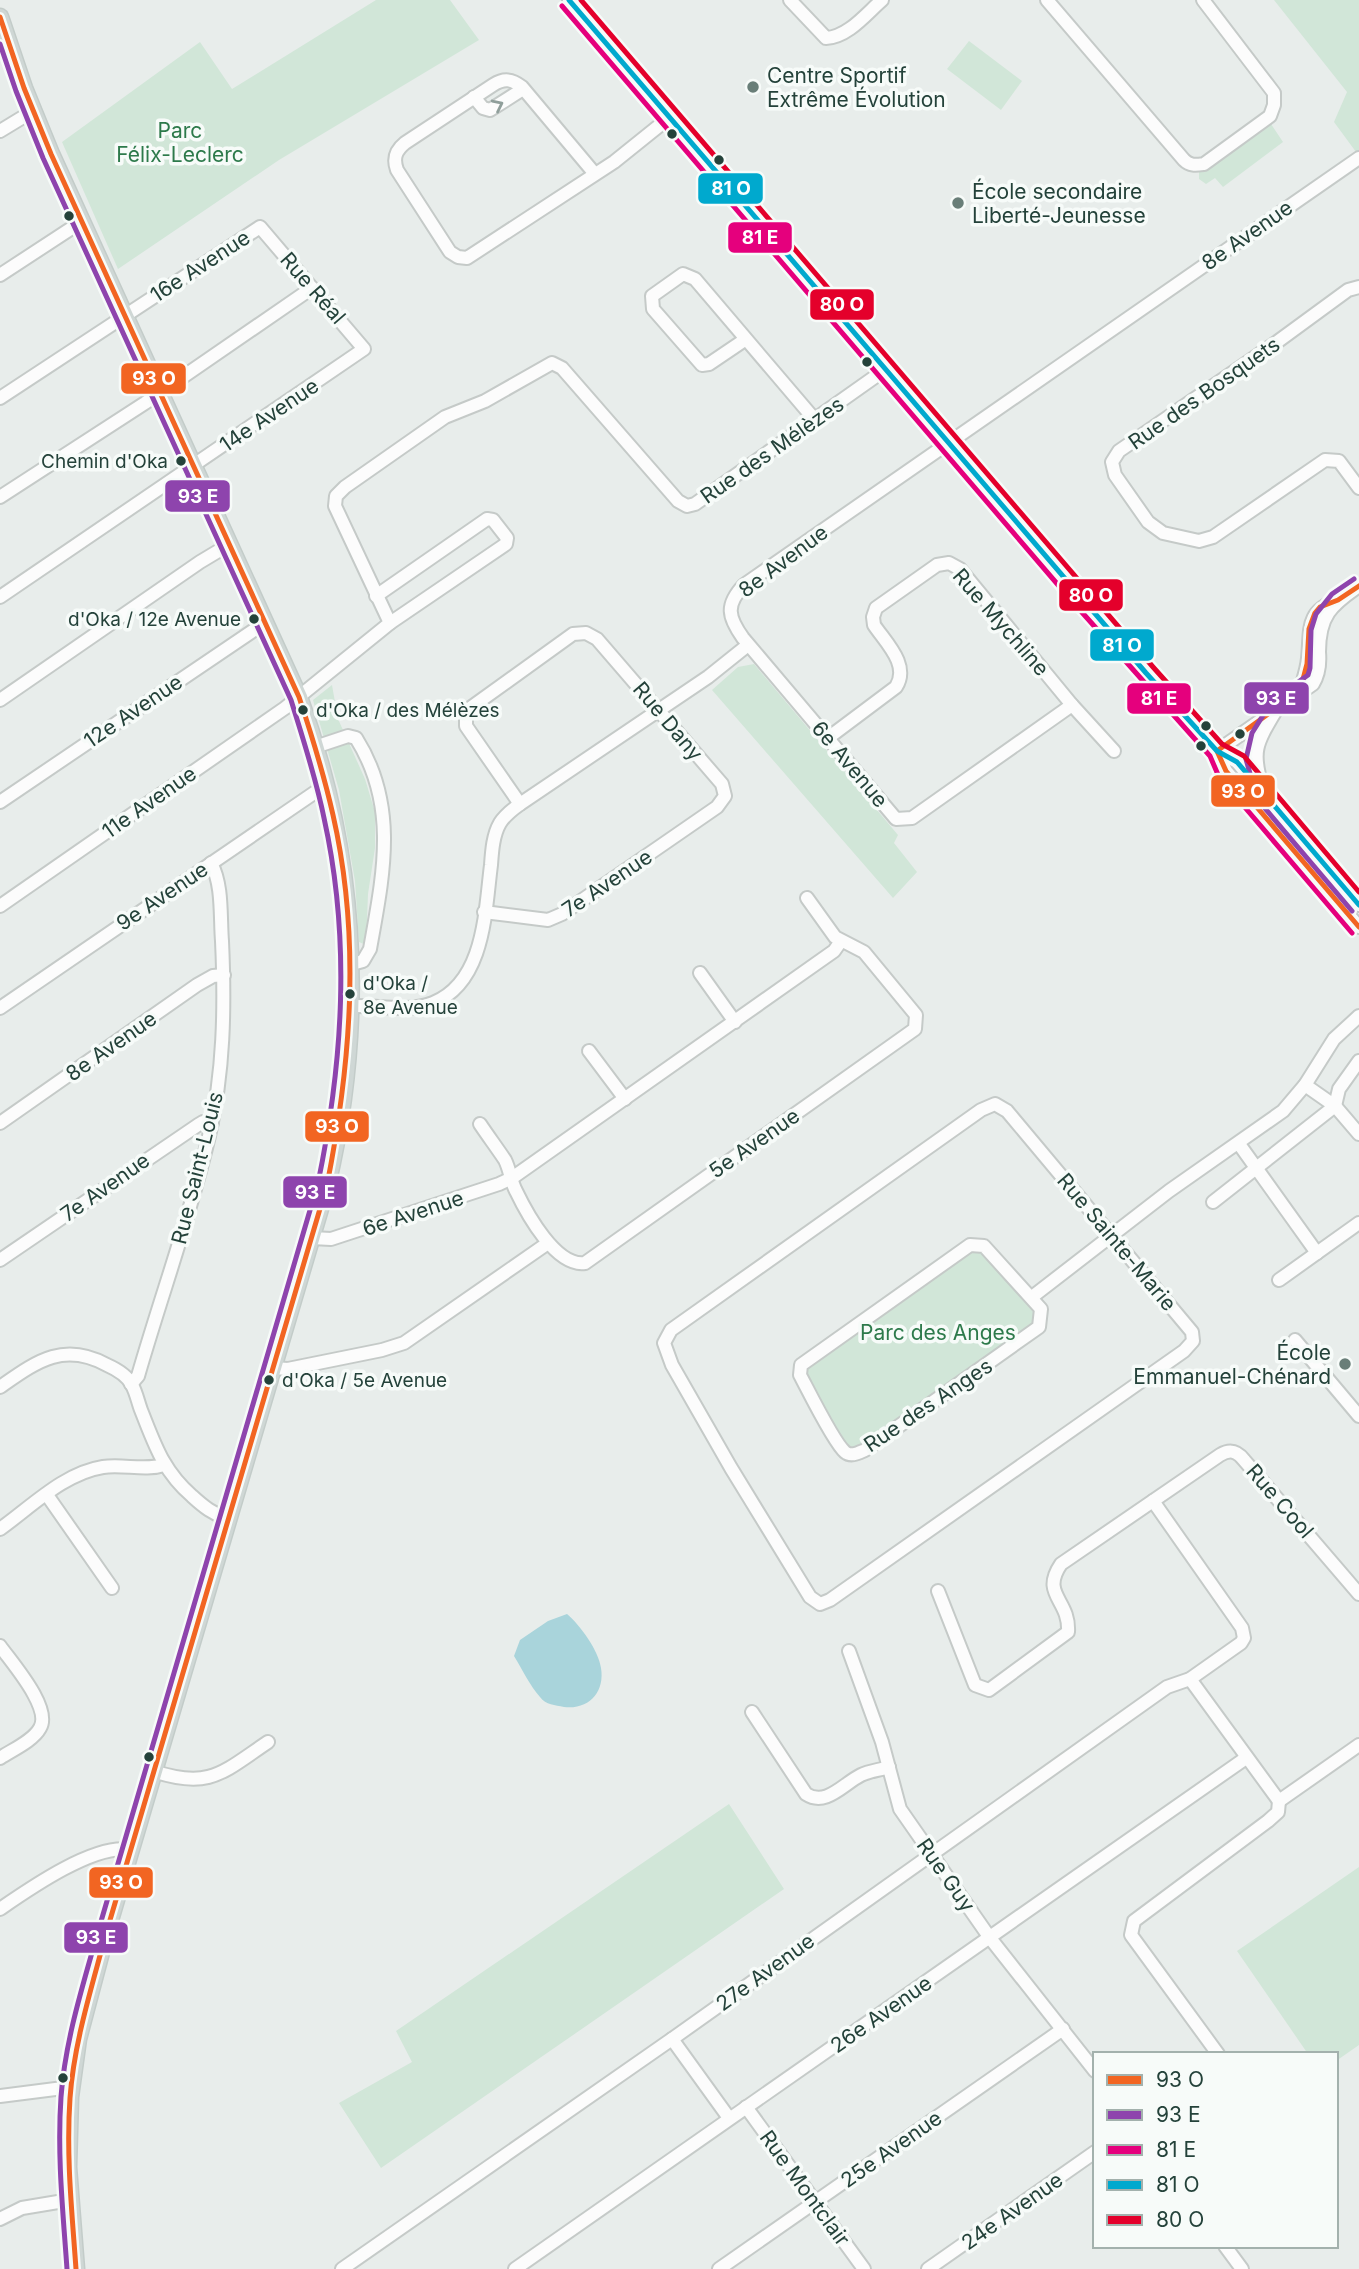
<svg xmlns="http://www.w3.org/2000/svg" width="1359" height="2269" font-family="Inter,sans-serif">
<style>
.green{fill:#d1e6d8}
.water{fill:#a9d4db}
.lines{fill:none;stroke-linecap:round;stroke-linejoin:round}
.minor-casing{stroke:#c5cac8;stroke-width:16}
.major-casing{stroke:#c3ccc9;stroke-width:19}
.minor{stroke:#fcfcfc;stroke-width:12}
.major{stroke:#cfd7d5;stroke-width:16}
.bus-1-casing{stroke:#f7fbf9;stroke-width:10}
.bus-2-casing{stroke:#f7fbf9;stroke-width:10}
.bus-3-casing{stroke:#f7fbf9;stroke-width:10}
.bus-4-casing{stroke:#f7fbf9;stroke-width:10}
.bus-5-casing{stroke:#f7fbf9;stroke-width:10}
.bus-1{stroke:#f26522;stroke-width:5}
.bus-2{stroke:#8e44ad;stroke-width:5}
.bus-3{stroke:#e5007d;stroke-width:5}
.bus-4{stroke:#00a9ce;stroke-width:5}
.bus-5{stroke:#e4002b;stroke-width:5}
.oneway{stroke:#909f9b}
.poi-dot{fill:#697e78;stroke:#f7fbf9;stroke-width:2.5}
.bus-dot{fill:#24423a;stroke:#f7fbf9;stroke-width:2.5}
.labels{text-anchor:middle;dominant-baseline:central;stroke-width:7;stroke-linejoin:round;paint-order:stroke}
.bus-label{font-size:19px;fill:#24423a;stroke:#f7fbf9;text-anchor:start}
.poi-label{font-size:21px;fill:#24423a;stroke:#f7fbf9;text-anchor:start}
.park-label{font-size:21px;fill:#2d7a4b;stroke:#f7fbf9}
.street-label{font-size:21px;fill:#24423a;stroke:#f7fbf9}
.line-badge{stroke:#f7fbf9;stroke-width:2.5}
.badge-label{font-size:19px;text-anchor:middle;font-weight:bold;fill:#fff}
</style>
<rect width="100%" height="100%" fill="#e8edeb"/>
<!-- green -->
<g class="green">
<path d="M376,0H450L479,40L279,160L118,269L62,142L200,42L232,89Z"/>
<path d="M1274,0H1359V156L1334,122L1347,92Z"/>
<path d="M969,41L1022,81L1001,110L947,69Z"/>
<path d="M1271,124L1283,142L1223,187L1215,178L1206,184L1199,179V172L1211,166Z"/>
<path d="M754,664L898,835L894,843L917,872L893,898L712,690L738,667Z"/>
<path d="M332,685L338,719L365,779L375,812V848L368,894L366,945L359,942L355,881L339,790L313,700Z"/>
<path d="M970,1245L984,1246L1032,1297L1039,1327L865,1450L846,1453L801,1365Z"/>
<path d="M729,1804L784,1889L381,2168L339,2103L412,2062L396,2031Z"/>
<path d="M1359,1867V2045L1336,2061V2054H1308L1237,1951Z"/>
</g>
<!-- water -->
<path class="water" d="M567,1614C580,1625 599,1651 601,1668C605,1692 589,1710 564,1707C555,1705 546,1705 540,1697C530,1686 522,1669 514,1656L520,1640L548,1621Z"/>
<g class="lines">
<defs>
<g id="minor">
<path d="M569,0L1078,594L1217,751L1226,771L1359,927"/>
<path d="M790,0L826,38C848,37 866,14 882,0"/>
<path d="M1047,0L1184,160C1190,166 1196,165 1204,164L1270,116L1274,105V93L1203,0"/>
<path d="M474,97L483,108L490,110L523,89"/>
<path d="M0,131L33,111"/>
<path d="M595,174L522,87C512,79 504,78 493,85L405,143C395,151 393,159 397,170L450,252L458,257L467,258L614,162L670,117"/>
<path d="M0,275L81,222"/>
<path d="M1359,287L1348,290L1277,342L1119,451L1112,462L1115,475L1148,522L1163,533L1199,541L1213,537L1325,460L1339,461L1359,488"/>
<path d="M746,339L709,364L702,365L653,309L652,296L683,274L695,279L815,420"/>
<path d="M0,398L260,227L364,349L0,597"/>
<path d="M0,497L145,403L312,288"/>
<path d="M376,596L487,519L493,520L507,538L506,544L390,623"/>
<path d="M1300,691C1303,680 1307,670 1308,658C1311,629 1305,612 1337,600"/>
<path d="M0,700L200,562L230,544"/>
<path d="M1072,705L912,818L896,819L743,638C728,617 725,605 744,585L1359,158"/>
<path d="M828,738L896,687C910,665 886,643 874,625L873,617L876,608L937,565L949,563L960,569L1072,705L1114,751"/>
<path d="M315,747L348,736L356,738C399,806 383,876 370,949L363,961L352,964"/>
<path d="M1217,751L1313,684C1319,674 1320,663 1319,652C1319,616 1331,605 1359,586"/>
<path d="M1217,751L1237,762L1359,905"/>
<path d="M1263,789C1251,752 1256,744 1275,712"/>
<path d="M0,802L266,622"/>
<path d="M0,906L285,708L390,623L335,506L336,496L345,487L445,417L485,401L552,363L562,368L678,501L687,506L695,504L886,369"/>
<path d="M484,912L548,920L562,914L717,807L725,796L722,784L597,639L586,633L573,634L466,711V726L520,804"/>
<path d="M700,973L735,1022"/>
<path d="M352,1006C378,1005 408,1013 433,1003C485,982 485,911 491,865C492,851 493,835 500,823C505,815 513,809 520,804L708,677L748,645"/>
<path d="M0,1008L314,793L327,789"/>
<path d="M589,1051L625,1099"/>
<path d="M1305,1085L1335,1106L1359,1134"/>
<path d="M995,1104L1007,1111L1192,1332L1193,1341L1184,1351L830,1600L820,1604L810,1597L731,1468L672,1365L664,1343L671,1330L981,1110Z"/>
<path d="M0,1123L197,985L213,976L224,975"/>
<path d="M480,1124C488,1136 497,1148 505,1160C510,1170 511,1182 516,1191C527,1214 556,1267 585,1263L915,1029L916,1015L864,952L835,937L807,898"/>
<path d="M1239,1144L1317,1253"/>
<path d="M1213,1202L1335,1106L1339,1089L1359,1061"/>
<path d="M312,1238L331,1239L499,1184L512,1178L834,951L841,941"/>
<path d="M970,1245L984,1246L1041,1309L1039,1327L865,1450C858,1453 851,1457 845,1452C834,1443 808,1390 800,1375L801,1365Z"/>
<path d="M0,1260L198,1125L203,1122L212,1123"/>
<path d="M1279,1280L1359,1223"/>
<path d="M1032,1297L1169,1191L1283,1111L1305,1085L1334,1039L1359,1016"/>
<path d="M1295,1340L1359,1416"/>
<path d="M273,1368L288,1369L382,1350L404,1343L548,1243"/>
<path d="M131,1384L138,1376C161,1296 190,1217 209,1136C224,1072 225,1007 222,941C220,917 223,885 211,863"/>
<path d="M0,1387C36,1362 63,1341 107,1365C116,1369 127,1375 132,1385C136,1392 138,1402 141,1410C155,1445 163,1471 192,1496C204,1507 213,1514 228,1519"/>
<path d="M47,1495L112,1588"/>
<path d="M0,1529C31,1507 64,1473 103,1467C123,1464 145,1471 164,1465"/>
<path d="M938,1591L975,1685L989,1690L1068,1632C1070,1599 1040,1595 1061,1564L1220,1455C1230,1449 1237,1451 1244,1460L1359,1594"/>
<path d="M0,1646C12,1663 52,1708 40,1728C33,1741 12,1750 0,1758"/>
<path d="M849,1651L882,1742L900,1809L990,1938L1095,2071"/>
<path d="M1190,1679L1279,1801"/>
<path d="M752,1712L806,1794C826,1807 843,1784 861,1775C869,1771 880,1770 889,1767"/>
<path d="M153,1771C210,1790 223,1772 268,1742"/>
<path d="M1279,1801L1359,1745"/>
<path d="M0,1909C29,1889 95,1843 130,1850"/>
<path d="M672,2039L729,2118"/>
<path d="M1218,2054L1131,1935L1134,1921L1268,1821L1278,1812L1279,1801"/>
<path d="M0,2096L71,2087"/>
<path d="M746,2107L864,2269"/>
<path d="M0,2219L22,2208L70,2200"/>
<path d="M1225,2246L1242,2269"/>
<path d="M342,2269L672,2039L1167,1687L1190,1679L1241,1643L1244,1638L1242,1628L1153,1501"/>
<path d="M515,2269L1246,1758"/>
<path d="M719,2269L1063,2029"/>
<path d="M928,2269L1095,2152"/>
</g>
<path id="major" d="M0,17L24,88L51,154L299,697C357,857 366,1019 327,1185L105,1937L78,2039L70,2097L68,2167L76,2269"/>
</defs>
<!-- minor casing -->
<use href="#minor" class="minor-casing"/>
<!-- major casing -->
<use href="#major" class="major-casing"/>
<!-- minor -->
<use href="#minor" class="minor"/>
<!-- major -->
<use href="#major" class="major"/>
<defs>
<g id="bus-1">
<path d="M0,17L24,88L51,154L299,697C312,736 324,775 333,815C361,938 351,1063 327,1185L105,1937C91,1990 74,2043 70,2098C66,2156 72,2212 76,2269"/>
<path d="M1359,586L1338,600L1320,607L1315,613L1309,629L1307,664L1300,691L1217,751L1226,771L1359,927"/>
</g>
<g id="bus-2">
<path d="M0,44L16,91L43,158L291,700C303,739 316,778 324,818C351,940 343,1062 318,1183L97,1935C82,1988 65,2042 61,2097C57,2155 63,2212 67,2269"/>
<path d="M1352,911L1257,799L1246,759L1252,733L1272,701L1308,675L1310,668L1311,630L1316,614L1332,594L1354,579"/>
</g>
<path id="bus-3" d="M562,6L1071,600L1210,756L1219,777L1352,933"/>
<path id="bus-4" d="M569,0L1146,673L1217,751L1237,762L1359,905"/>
<path id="bus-5" d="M581,0L1153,667L1222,744L1244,756L1359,892"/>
</defs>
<!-- bus-1 casing -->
<use href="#bus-1" class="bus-1-casing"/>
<!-- bus-2 casing -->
<use href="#bus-2" class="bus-2-casing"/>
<!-- bus-3 casing -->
<use href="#bus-3" class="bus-3-casing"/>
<!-- bus-4 casing -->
<use href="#bus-4" class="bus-4-casing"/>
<!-- bus-5 casing -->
<use href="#bus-5" class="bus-5-casing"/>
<!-- bus-1 -->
<use href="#bus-1" class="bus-1"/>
<!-- bus-2 -->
<use href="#bus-2" class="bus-2"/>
<!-- bus-3 -->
<use href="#bus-3" class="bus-3"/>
<!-- bus-4 -->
<use href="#bus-4" class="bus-4"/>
<!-- bus-5 -->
<use href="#bus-5" class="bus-5"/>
</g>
<!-- one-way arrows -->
<defs><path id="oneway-chevron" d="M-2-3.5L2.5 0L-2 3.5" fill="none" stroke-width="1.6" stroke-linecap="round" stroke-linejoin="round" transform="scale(1.75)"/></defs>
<use class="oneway" href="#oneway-chevron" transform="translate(498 105) rotate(-26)"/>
<!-- markers -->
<g class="poi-dot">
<circle cx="753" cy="87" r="7"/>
<circle cx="958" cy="203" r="7"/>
<circle cx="1345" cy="1364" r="7"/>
</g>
<g class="bus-dot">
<circle cx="672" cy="134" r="6"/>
<circle cx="719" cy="160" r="6"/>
<circle cx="69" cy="216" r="6"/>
<circle cx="867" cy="362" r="6"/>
<circle cx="181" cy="461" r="6"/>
<circle cx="254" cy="619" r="6"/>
<circle cx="303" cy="710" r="6"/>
<circle cx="1206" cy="726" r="6"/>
<circle cx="1240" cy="734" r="6"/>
<circle cx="1201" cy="746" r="6"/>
<circle cx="350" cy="994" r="6"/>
<circle cx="269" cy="1380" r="6"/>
<circle cx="149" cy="1757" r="6"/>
<circle cx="63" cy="2078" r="6"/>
</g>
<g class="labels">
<!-- bus labels -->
<g class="bus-label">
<text x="168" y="461" text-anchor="end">Chemin d'Oka</text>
<text x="241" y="619" text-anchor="end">d'Oka / 12e Avenue</text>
<text x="316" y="710">d'Oka / des Mélèzes</text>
<text x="363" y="983">d'Oka /<tspan x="363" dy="24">8e Avenue</tspan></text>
<text x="282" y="1380">d'Oka / 5e Avenue</text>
</g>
<!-- poi labels -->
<g class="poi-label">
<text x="767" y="75">Centre Sportif<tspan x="767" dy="24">Extrême Évolution</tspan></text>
<text x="972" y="191">École secondaire<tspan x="972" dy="24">Liberté-Jeunesse</tspan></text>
<text x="1331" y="1352" text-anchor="end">École<tspan x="1331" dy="24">Emmanuel-Chénard</tspan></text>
</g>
<!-- park labels -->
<g class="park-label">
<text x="180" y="130">Parc<tspan x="180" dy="24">Félix-Leclerc</tspan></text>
<text x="938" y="1332">Parc des Anges</text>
</g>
<!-- street labels -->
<g class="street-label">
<text transform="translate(1247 235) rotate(-35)">8e Avenue</text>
<text transform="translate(200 266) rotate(-33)">16e Avenue</text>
<text transform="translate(313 288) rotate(49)">Rue Réal</text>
<text transform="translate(1204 393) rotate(-35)">Rue des Bosquets</text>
<text transform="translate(269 415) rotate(-34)">14e Avenue</text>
<text transform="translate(772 450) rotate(-35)">Rue des Mélèzes</text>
<text transform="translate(783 561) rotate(-37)">8e Avenue</text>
<text transform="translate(1001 622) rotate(49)">Rue Mychline</text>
<text transform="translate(133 711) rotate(-34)">12e Avenue</text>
<text transform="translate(668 721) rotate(50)">Rue Dany</text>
<text transform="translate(850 764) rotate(50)">6e Avenue</text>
<text transform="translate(149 802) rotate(-35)">11e Avenue</text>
<text transform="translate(607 883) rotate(-34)">7e Avenue</text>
<text transform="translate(162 896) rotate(-34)">9e Avenue</text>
<text transform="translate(111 1046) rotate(-35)">8e Avenue</text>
<text transform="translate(754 1143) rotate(-35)">5e Avenue</text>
<text transform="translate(197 1168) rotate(-76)">Rue Saint-Louis</text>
<text transform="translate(105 1187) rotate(-35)">7e Avenue</text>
<text transform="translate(413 1213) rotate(-18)">6e Avenue</text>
<text transform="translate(1117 1242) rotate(50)">Rue Sainte-Marie</text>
<text transform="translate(928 1405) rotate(-34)">Rue des Anges</text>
<text transform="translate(1280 1501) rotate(49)">Rue Cool</text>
<text transform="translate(946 1875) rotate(55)">Rue Guy</text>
<text transform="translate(765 1972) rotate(-36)">27e Avenue</text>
<text transform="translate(881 2014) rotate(-35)">26e Avenue</text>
<text transform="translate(891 2149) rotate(-35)">25e Avenue</text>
<text transform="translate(805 2188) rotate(54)">Rue Montclair</text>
<text transform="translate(1012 2211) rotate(-35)">24e Avenue</text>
</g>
</g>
<g class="line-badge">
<rect x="697" y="172" width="67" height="33" rx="7" fill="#00a9ce"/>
<rect x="727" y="221" width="66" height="33" rx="7" fill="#e5007d"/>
<rect x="809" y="288" width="66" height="33" rx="7" fill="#e4002b"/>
<rect x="120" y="362" width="67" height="33" rx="7" fill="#f26522"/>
<rect x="164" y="479" width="67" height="34" rx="7" fill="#8e44ad"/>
<rect x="1058" y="578" width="66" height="34" rx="7" fill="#e4002b"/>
<rect x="1089" y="628" width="66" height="34" rx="7" fill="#00a9ce"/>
<rect x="1243" y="681" width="67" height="34" rx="7" fill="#8e44ad"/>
<rect x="1126" y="682" width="66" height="33" rx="7" fill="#e5007d"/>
<rect x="1210" y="774" width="66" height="34" rx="7" fill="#f26522"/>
<rect x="304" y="1110" width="66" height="33" rx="7" fill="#f26522"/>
<rect x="282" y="1175" width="66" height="34" rx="7" fill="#8e44ad"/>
<rect x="88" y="1866" width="66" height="33" rx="7" fill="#f26522"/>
<rect x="63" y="1921" width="66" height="33" rx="7" fill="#8e44ad"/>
</g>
<g class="badge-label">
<text x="731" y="195">81 O</text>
<text x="760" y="244">81 E</text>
<text x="842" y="311">80 O</text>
<text x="154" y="385">93 O</text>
<text x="198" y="503">93 E</text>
<text x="1091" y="602">80 O</text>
<text x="1122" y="652">81 O</text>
<text x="1276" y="705">93 E</text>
<text x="1159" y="705">81 E</text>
<text x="1243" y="798">93 O</text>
<text x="337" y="1133">93 O</text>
<text x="315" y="1199">93 E</text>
<text x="121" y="1889">93 O</text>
<text x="96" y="1944">93 E</text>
</g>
<!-- legend -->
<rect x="1093" y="2052" width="245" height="196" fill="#f7fbf9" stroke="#a3b1ad" stroke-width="2"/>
<rect x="1107" y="2075" width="35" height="10" fill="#f26522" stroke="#a3b1ad" stroke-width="2"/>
<text x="1156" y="2087" font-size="21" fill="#24423a">93 O</text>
<rect x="1107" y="2110" width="35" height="10" fill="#8e44ad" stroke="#a3b1ad" stroke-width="2"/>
<text x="1156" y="2122" font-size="21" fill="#24423a">93 E</text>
<rect x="1107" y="2145" width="35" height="10" fill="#e5007d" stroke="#a3b1ad" stroke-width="2"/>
<text x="1156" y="2157" font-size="21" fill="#24423a">81 E</text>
<rect x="1107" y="2180" width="35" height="10" fill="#00a9ce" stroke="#a3b1ad" stroke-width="2"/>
<text x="1156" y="2192" font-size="21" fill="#24423a">81 O</text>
<rect x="1107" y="2215" width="35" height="10" fill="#e4002b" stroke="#a3b1ad" stroke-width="2"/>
<text x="1156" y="2227" font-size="21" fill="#24423a">80 O</text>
</svg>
